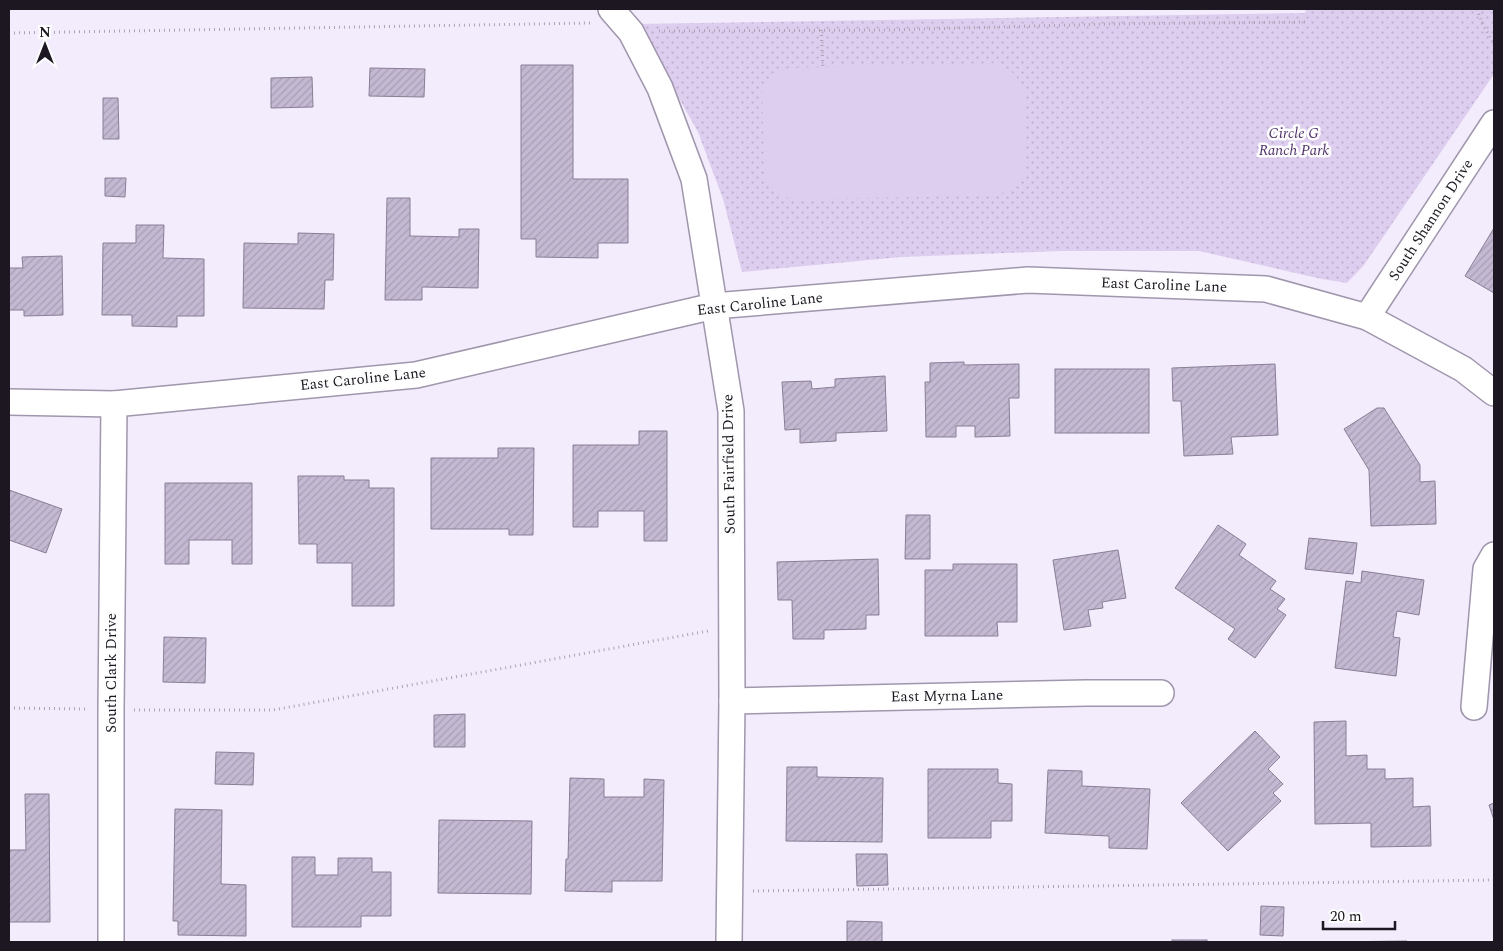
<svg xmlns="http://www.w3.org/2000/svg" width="1503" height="951" font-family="Spectral,serif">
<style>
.park{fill:url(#park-dots)}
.pitch{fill:#ddcdef}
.building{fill:url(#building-hatch);stroke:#887e95}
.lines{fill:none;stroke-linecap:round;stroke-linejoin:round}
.minor-casing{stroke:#a096ad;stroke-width:28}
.path{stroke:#aaa4b1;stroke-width:3;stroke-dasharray:1 4;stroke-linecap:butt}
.minor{stroke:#fff;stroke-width:25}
.labels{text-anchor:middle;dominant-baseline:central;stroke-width:5;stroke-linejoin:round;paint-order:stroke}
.park-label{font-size:15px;font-style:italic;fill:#50336b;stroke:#fdfdfd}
.street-label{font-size:15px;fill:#1c1720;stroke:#fdfdfd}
</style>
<defs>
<pattern id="park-dots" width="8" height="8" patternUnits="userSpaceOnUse" patternTransform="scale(1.25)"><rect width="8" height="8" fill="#ddcdef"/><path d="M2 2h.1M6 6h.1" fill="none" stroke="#bdafcd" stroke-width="1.8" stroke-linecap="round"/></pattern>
<pattern id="building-hatch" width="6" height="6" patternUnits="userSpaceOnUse" patternTransform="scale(1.25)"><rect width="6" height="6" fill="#c4b9d2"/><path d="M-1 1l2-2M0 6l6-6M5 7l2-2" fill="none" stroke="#a89eb4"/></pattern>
</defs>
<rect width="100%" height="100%" fill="#f3ecfc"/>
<!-- park -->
<path class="park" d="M1306,9H1494V74L1364,265L1347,283L1322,279L1199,251H1061L901,257L742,272L723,199L698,132L637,24L1305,13Z"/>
<!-- pitch -->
<path class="pitch" d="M994,63L1015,74L1025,93L1026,170L1017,186L996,196L791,199L774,193L764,173L762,87L773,73L789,68Z"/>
<!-- building -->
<g class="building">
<path d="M521,65H573V179H628V243H598V258L536,257V239H521Z"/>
<path d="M370,68L425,69L424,97L369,96Z"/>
<path d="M312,77L313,107L271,108V78Z"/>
<path d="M103,98H118L119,139H103Z"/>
<path d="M105,178H126L125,197L105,196Z"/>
<path d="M387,198H410V236L459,237V229H479L478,288L422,287V300H385Z"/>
<path d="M136,225H164L163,258L204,259V316H177V327L132,326V315H102L103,243H136Z"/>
<path d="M1494,228V293L1465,276Z"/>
<path d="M298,233L334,234L333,280H325L324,309L243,308L244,243L298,244Z"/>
<path d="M62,256L63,315L24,316V310H9V268H23L22,257Z"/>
<path d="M964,362V365L1019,364V398H1009L1010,436L975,437V426H956V437H926L925,382H930V363Z"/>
<path d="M1275,364L1278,435L1231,437L1233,454L1184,456L1181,401H1173L1172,368Z"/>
<rect x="1055" y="369" width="94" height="64"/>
<path d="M885,376L887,431L836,433V441L800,443V429L785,430L782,382L811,381L812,389L835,387V379Z"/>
<path d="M1377,408H1384L1420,465V482L1435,481L1436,524L1371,526L1369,470L1344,429Z"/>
<path d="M639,431H667V541H644V511H598V527H573V445H639Z"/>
<path d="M498,448H534L533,535H509V529H431V458H498Z"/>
<path d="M298,476H344V480H369V488H394V606H352V563H317V544H299Z"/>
<path d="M165,483H252V564H232V540H189V564H165Z"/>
<path d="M9,490L62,509L46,553L9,540Z"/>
<path d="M906,515H930V559H905Z"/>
<path d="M1218,525L1246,544L1239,555L1276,581L1270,589L1285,599L1277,609L1286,615L1255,658L1228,639L1235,629L1175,588Z"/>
<path d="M1309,538L1357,543L1353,574L1305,569Z"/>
<path d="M1118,550L1126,598L1102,602L1103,608L1088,610L1091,626L1064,630L1053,560Z"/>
<path d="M878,559L879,615H866V629L824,630V639H793L792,600H778L777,562Z"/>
<path d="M953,564H1017V622H997L998,636H925V570H953Z"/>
<path d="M1362,571L1424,580L1419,615L1397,611L1393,637L1400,638L1396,676L1335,668L1346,581L1361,583Z"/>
<path d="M164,637L206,638L205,683L163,682Z"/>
<path d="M465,714V747H434V715Z"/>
<path d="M1346,721V756L1367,755V769H1385V779L1413,778V807L1430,806L1431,846L1371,847V823L1315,824L1314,722Z"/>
<path d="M1255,731L1280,757L1268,769L1283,784L1273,793L1281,801L1228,851L1181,803Z"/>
<path d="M216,752L254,753L253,785L215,784Z"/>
<path d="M787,767H817V777L883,778L882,842L786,841Z"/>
<path d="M928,769H998V783L1012,784V821H991V838H928Z"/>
<path d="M1048,770L1082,771V786L1150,789L1147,849L1109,848V836L1045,833Z"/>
<path d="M570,778L604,779V797H644V779L664,780L662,881H612V892L565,891L566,859H568Z"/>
<path d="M25,794H49L50,922H9V850H26Z"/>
<path d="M1494,803V820L1489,805Z"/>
<path d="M175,809L222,810L221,884L246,885V936L178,935V921H173Z"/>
<path d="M439,820L532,821L531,894L438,893Z"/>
<path d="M856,854H887L888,885L857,886Z"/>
<path d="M292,857H315V875H338V858H372V872H391V916H361V927H292Z"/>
<path d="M1261,906L1284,907L1283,936L1260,935Z"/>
<path d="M847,921L882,922V942H847Z"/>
<rect x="1172" y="940" width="35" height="2"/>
<path d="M1407,941V942H1328Z"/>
</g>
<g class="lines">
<defs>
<g id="minor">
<path d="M611,9L631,32L660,88L694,179L731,411L732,701L729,942"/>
<path d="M1367,317L1494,123"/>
<path d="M9,402L114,404L416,375L714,306L1028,280L1266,289L1367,317L1463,369L1494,393"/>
<path d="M732,701L1086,693H1161"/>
<path d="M1474,707L1486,569L1494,555"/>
<path d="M111,942V710L114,404"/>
</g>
</defs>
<!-- minor casing -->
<use href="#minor" class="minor-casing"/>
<!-- path -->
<g class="path">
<path d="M1477,9L1482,23L1494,44"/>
<path d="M821,30L823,67"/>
<path d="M659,31L887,30L1109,24L1307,22"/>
<path d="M9,33L591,23"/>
<path d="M9,708L88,709"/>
<path d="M134,710H273L708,631"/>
<path d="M753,891L1494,880"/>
</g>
<!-- minor -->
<use href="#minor" class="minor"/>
</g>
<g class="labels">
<!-- park labels -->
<g class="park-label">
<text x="1294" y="133">Circle G<tspan x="1294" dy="17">Ranch Park</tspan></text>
</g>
<!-- street labels -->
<g class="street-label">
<text transform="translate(1431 220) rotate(-57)">South Shannon Drive</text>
<text transform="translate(1164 285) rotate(2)">East Caroline Lane</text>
<text transform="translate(760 304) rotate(-6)">East Caroline Lane</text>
<text transform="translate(363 379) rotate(-6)">East Caroline Lane</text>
<text transform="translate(729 464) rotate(-91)">South Fairfield Drive</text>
<text transform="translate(111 673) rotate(-90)">South Clark Drive</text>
<text transform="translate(947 696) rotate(-1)">East Myrna Lane</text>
</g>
</g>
<!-- border -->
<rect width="1503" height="951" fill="none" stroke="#1c1720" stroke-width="20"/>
<!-- north arrow -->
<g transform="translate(45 45)" stroke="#fdfdfd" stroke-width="4" paint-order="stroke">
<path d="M0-4L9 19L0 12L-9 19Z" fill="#1c1720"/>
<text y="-8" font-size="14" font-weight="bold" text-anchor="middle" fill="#1c1720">N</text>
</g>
<!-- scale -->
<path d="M1323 921v8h72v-8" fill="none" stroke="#1c1720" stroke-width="2.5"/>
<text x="1330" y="921" font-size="15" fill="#1c1720" stroke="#fdfdfd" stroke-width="4" paint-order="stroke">20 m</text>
</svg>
